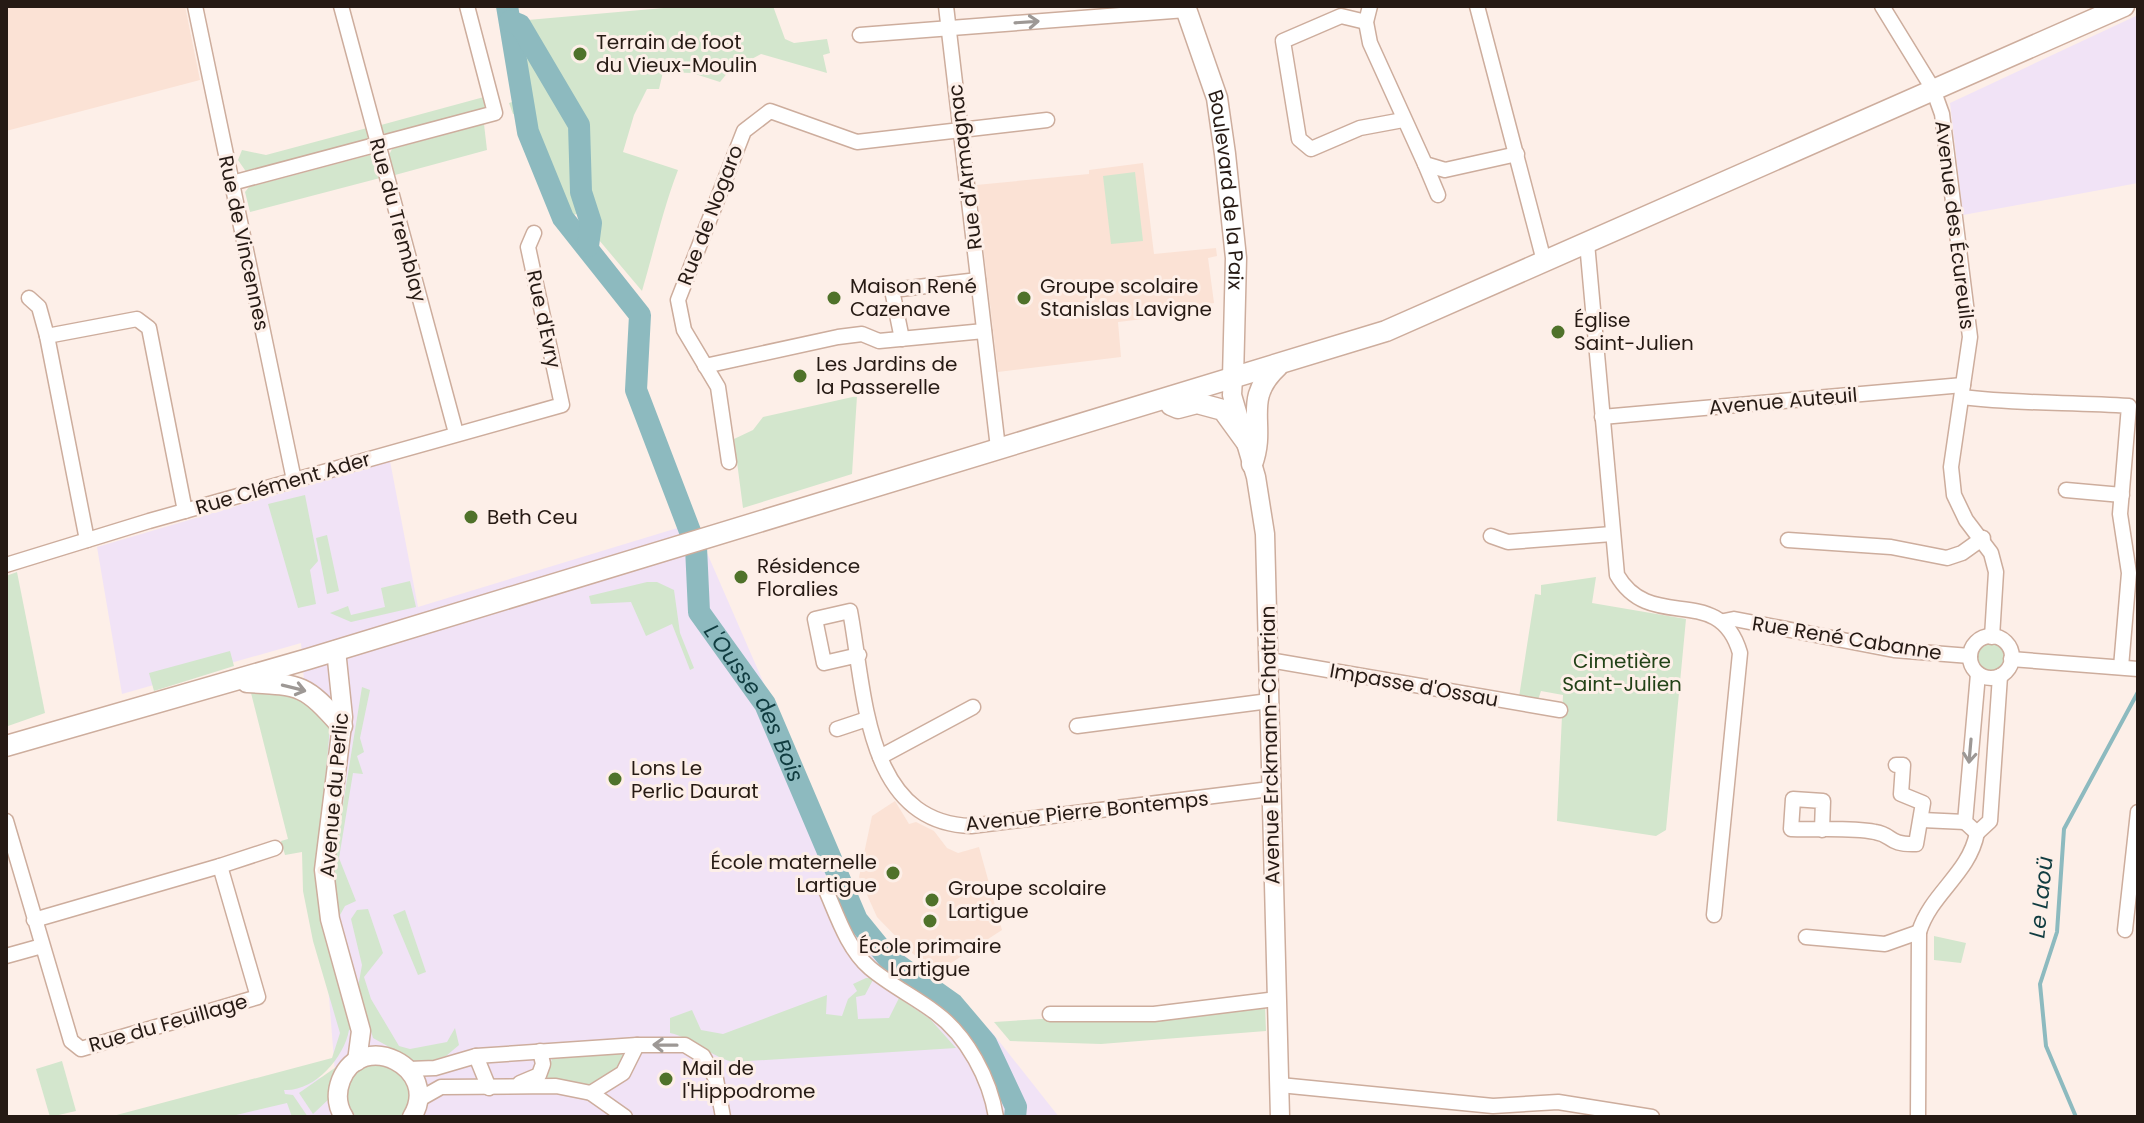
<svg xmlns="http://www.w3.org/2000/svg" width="2144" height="1123" font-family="Poppins,sans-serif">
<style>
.commercial{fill:#f1e3f6}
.built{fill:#fbe2d5}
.green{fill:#d3e6cd}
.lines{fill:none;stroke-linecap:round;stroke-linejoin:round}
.stream{stroke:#8dbabf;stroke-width:4}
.river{stroke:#8dbabf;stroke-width:22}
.minor-casing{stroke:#cdad9d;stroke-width:17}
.tertiary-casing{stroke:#cdad9d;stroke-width:21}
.secondary-casing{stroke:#cdad9d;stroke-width:23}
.minor{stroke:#fff;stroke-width:14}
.tertiary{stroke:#fff;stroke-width:18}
.secondary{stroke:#fff;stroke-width:20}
.oneway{stroke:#9d9895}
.poi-dot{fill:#4f722a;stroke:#fdefe8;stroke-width:3}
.labels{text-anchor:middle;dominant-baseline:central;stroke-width:6;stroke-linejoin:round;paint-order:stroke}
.poi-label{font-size:20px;fill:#261a14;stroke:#fdefe8;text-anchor:start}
.street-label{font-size:20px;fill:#261a14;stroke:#fdefe8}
.park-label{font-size:20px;fill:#224217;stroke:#fdefe8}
.water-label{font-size:22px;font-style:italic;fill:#103c40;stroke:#fdefe8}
</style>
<rect width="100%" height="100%" fill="#fdefe8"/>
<!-- commercial -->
<g class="commercial">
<path d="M2138,15V183L1963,215L1950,103Z"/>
<path d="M390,461L418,607L694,523L869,925L991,1031L1059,1117H195L335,1073L301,643L122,694L97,547Z"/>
</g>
<!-- built -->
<g class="built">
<path d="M6,6H185L200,80L6,131Z"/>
<path d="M1143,163L1154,254L1216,248L1217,256L1208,258L1214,303L1202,305L1203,312L1118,322L1121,357L998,372L976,185L1089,174V170Z"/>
<path d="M895,801L909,824L916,822L934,831L947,848L958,853L979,847L1002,930L937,972L912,953L877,917L859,877L872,816Z"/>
</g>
<!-- green -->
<g class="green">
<path d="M686,6H773L785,39L794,43L827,39L830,53L823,55L827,73L761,54L748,61L746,67L733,66L720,82L692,73L663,72L659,89H647L634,115L623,152L678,170C663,209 654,250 642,291L577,214L565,217L522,115L513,114L509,103L518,100L505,22Z"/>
<path d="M484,97L485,109L388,135L382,132L381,125Z"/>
<path d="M484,124L487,150L395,175L389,155L392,149Z"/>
<path d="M367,128L369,135L365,142L247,173L238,160L242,150L266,155Z"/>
<path d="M370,155L376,161L380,178L250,212L245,192L249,187Z"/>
<path d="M1135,172L1143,241L1111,244L1103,176Z"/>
<path d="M857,396L852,474L743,508L734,439L753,430L763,417Z"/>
<path d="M305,495L318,561L310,570L316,604L298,608L268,504Z"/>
<path d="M327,535L339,591L327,594L316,538Z"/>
<path d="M17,572L45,713L8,726L6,576Z"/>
<path d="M1596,577L1592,603L1686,619L1666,830L1656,836L1557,821L1563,695L1541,691L1538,700L1519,697L1535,594L1541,595V585Z"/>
<path d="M410,581L416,607L351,622L330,613L348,606L351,615L385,607L381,588Z"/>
<path d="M647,582H657L674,590L680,633L694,668L690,670L672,624L646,636L631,602L591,604L589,596Z"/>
<circle cx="1990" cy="657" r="15"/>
<path d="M230,651L234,666L154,691L149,673Z"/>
<path d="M362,687L370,690L360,738L364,752L357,756L363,774L353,773L339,858L356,901L345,906L340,915L333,886L334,860Z"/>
<path d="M273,690L301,694L330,727L317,870L353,1029L349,1030C344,1058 314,1092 284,1090L285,1094L293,1095L308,1117H292L287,1103L228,1117H109L332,1058L340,1033L313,941L303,891L302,852L285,855L281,841L288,839L251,693Z"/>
<path d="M368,909L383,953L364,977L371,999L399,1046L410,1049L447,1042L455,1028L459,1045L446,1056L420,1064L373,1038L358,987L362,965L351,919L357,910Z"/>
<path d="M405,910L426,972L418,975L393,915Z"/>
<path d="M1934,936L1966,943L1961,963L1934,960Z"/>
<path d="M866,978H874L865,995L856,997L858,1019L889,1018L899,998L930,1019L956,1048L732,1062C709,1055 693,1038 670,1033V1018L692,1010L701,1030L723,1034L827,995L826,1014L842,1016L848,999L857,991L853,984Z"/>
<path d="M1265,1005L1266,1031L1101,1044L1010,1041L994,1022Z"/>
<path d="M622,1053L626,1062L597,1087L548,1083L545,1078L552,1059Z"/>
<path d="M62,1061L76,1111L50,1117L36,1069Z"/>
<path d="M393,1064L412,1089L408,1110L403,1117H356C341,1097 347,1084 361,1066Z"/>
<path d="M339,1065L331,1097L313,1114L299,1093Z"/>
</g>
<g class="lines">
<!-- stream -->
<path class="stream" d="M2076,1117L2046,1046L2040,984L2057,932L2064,829L2138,692"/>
<!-- river -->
<g class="river">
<path id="s1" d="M507,6L528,132L563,218L640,315L636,390L696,547L699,612L765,704L857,920L888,958L953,1004L986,1043L1016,1107L1015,1117"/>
<path d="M510,21L520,25L579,125L581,192L591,223L588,246"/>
</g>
<defs>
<g id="minor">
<path d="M195,6L294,480"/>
<path d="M341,6L456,433"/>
<path d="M946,6L998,448"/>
<path d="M1370,6L1366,22L1370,43L1425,164L1445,170L1517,154"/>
<path d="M1477,6L1544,261"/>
<path d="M1882,6L1933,89L1942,114L1970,337L1951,467L1954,495L1966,520L1991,553L1996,572L1992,637"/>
<path d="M1366,22L1341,16L1283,41L1299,139L1311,149L1360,128L1403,120"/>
<path d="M860,35L1186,10"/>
<path d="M1425,164L1438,195"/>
<path d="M232,183L495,113L467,6"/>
<path d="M1587,243L1617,575C1651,634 1719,581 1740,653L1714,915"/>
<path d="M29,298L39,307L47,336"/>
<path d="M902,339L892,290L978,280"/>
<path d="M705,366L838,337L862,334L879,341L984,331"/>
<path d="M1962,397C2017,404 2073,402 2129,406L2120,514L2129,573L2121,667"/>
<path d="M1602,417L1963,385"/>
<path d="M729,462L718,387L684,330L678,300L744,131L770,111L857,142L1047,120"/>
<path d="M2066,490L2122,495"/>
<path d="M1491,536L1508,542L1612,534"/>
<path d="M87,540L47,336L137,319L149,328L185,511"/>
<path d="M1788,540L1891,547L1947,558L1962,553L1983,538"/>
<path d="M6,565L149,521L562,405L528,247L534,233"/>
<path d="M1724,621L1734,619L1894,650L1970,656"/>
<circle cx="1991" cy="657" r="21"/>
<path d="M859,655L824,663L815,619L850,611C865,689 864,823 971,826L1270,789"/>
<path d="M2011,659L2138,669"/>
<path d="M1269,660L1560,710"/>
<path d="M1978,674L1965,822L1977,833L1990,821L2000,676"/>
<path d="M1077,726L1269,701"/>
<path d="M837,729L867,719"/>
<path d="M880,757L973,707"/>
<path d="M1922,820L1965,822"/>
<path d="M6,821L71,1041L81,1049L258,997L220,866L34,920"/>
<path d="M1822,830L1823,801L1793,799L1791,829C1818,830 1848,827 1875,832C1894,835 1887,845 1916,844L1923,803L1901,794L1903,765H1896"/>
<path d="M220,866L275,848"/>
<path d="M825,888C837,915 847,948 870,968C890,985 915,997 936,1013C967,1036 990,1079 996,1117"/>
<path d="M2125,930L2138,812"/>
<path d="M1806,937L1885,944L1919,932"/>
<path d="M6,956L42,946"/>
<path d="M1050,1014H1154L1276,999"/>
<path d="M476,1056L489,1088"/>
<path d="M409,1069L435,1068L476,1056L637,1045H685L703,1056L716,1079L723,1117"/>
<path d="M520,1083L539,1075L543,1064L540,1051"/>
<path d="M1280,1085L1493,1106L1558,1102L1652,1117"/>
<path d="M591,1093L623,1073L637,1045"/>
<path d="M418,1100L441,1087L556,1086L591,1093L625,1117"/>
<path d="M1918,1117L1919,932C1931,893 1969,874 1977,833"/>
</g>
<g id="tertiary">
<path d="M1233,378L1232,395L1256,477L1265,534L1280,1117"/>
<path d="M336,650L343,717L324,870L330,919L361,1031L357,1061"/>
<path d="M344,1117C337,1106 336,1093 341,1080C362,1028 442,1068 412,1117"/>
</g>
<g id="secondary">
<path id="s2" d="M1185,6L1217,98L1225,154L1236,258L1233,378"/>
<path d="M1171,405L1178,408L1197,403L1223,410L1247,443"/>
<path d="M1252,464C1267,424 1241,400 1278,366"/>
<path d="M247,682C303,685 305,685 342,726"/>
<path d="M6,746L308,659L1386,331L2124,6"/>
</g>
</defs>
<!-- minor casing -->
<use href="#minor" class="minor-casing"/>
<!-- tertiary casing -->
<use href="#tertiary" class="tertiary-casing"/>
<!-- secondary casing -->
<use href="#secondary" class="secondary-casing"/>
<!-- minor -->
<use href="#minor" class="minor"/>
<!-- tertiary -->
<use href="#tertiary" class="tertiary"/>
<!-- secondary -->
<use href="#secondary" class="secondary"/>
</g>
<!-- one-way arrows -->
<defs><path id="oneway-shaft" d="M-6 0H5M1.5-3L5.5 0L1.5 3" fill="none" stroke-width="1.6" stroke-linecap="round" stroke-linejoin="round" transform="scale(2)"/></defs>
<g class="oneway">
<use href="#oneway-shaft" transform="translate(1027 22) rotate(-4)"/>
<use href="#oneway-shaft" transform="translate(294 688) rotate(14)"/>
<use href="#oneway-shaft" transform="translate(1970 751) rotate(95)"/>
<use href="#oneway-shaft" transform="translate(665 1045) rotate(-179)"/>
</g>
<!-- markers -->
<g class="poi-dot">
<circle cx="580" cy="54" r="8"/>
<circle cx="834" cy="298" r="8"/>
<circle cx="1024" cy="298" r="8"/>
<circle cx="1558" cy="332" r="8"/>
<circle cx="800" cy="376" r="8"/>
<circle cx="471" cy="517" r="8"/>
<circle cx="741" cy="577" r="8"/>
<circle cx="615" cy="779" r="8"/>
<circle cx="893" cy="873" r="8"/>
<circle cx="932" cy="900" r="8"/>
<circle cx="930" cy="921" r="8"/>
<circle cx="666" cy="1079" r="8"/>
</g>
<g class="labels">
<!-- poi labels -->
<g class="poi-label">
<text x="596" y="42">Terrain de foot<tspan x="596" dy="23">du Vieux-Moulin</tspan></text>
<text x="850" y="286">Maison René<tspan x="850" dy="23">Cazenave</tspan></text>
<text x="1040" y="286">Groupe scolaire<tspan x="1040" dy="23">Stanislas Lavigne</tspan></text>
<text x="1574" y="320">Église<tspan x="1574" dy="23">Saint-Julien</tspan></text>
<text x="816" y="364">Les Jardins de<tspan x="816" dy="23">la Passerelle</tspan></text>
<text x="487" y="517">Beth Ceu</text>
<text x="757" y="566">Résidence<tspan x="757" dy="23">Floralies</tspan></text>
<text x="631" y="768">Lons Le<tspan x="631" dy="23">Perlic Daurat</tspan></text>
<text x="877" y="862" text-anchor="end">École maternelle<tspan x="877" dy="23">Lartigue</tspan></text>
<text x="948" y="888">Groupe scolaire<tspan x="948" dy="23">Lartigue</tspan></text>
<text x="930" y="946" text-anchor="middle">École primaire<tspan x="930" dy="23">Lartigue</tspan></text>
<text x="682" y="1068">Mail de<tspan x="682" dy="23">l'Hippodrome</tspan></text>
</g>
<!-- street labels -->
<g class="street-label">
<text transform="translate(965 167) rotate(-97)">Rue d'Armagnac</text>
<text stroke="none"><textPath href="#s2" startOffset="190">Boulevard de la Paix</textPath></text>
<text transform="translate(710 215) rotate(-69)">Rue de Nogaro</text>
<text transform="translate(398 220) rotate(75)">Rue du Tremblay</text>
<text transform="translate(1955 225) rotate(83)">Avenue des Écureuils</text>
<text transform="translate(244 243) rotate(78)">Rue de Vincennes</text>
<text transform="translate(544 319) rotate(78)">Rue d'Evry</text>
<text transform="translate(1783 401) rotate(-5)">Avenue Auteuil</text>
<text transform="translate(283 483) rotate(-16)">Rue Clément Ader</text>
<text transform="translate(1847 638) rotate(9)">Rue René Cabanne</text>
<text transform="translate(1414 685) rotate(10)">Impasse d'Ossau</text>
<text transform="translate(1270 745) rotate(-91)">Avenue Erckmann-Chatrian</text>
<text transform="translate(334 795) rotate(-85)">Avenue du Perlic</text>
<text transform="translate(1087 811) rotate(-6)">Avenue Pierre Bontemps</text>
<text transform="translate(168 1023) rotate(-16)">Rue du Feuillage</text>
</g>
<!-- park labels -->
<g class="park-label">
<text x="1622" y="661">Cimetière<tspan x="1622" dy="23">Saint-Julien</tspan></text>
</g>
<!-- water labels -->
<g class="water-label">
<text stroke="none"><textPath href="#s1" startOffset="760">L'Ousse des Bois</textPath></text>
<text transform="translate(2041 897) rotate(-84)">Le Laoü</text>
</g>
</g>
<!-- border -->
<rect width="2144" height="1123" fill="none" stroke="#261a14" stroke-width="16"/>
</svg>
